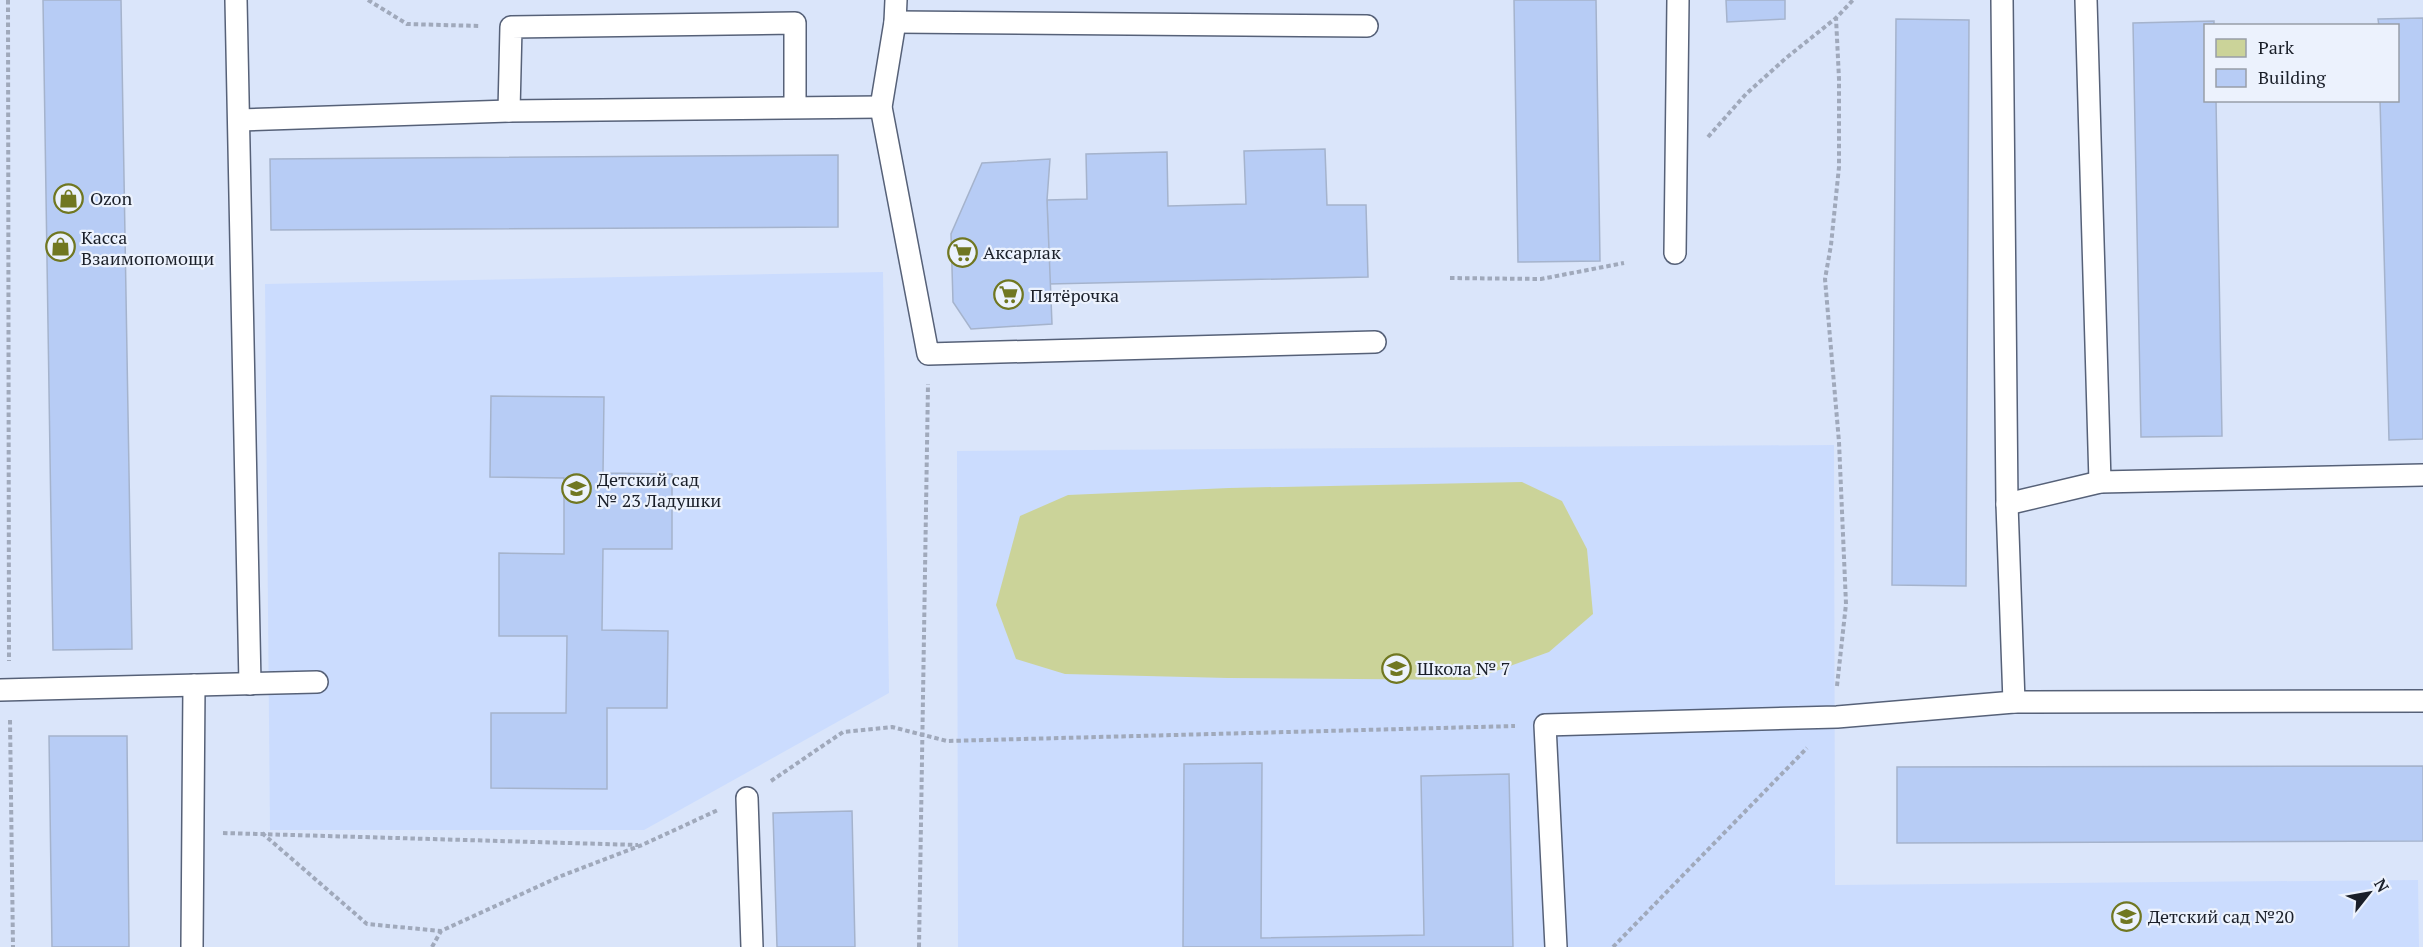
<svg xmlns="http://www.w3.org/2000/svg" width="2423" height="947" font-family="'PT Serif',serif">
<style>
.built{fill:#cbdcfe}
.green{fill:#cbd399}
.building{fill:#b7ccf5;stroke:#a5b3cc;stroke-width:1.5}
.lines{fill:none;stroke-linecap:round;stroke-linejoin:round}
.lane-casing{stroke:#566178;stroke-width:24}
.path{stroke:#a0a9bb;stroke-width:4;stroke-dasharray:4.5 3;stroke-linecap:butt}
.lane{stroke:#fff;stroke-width:21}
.labels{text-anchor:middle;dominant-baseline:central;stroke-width:4.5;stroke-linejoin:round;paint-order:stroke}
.poi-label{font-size:18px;fill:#1a1f29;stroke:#ecf2fd;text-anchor:start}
</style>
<rect width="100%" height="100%" fill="#dae5fa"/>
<!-- built -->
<g class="built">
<path d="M883,272L889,693L644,830H270L265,284Z"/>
<path d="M1834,445L1835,885L2418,880L2419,947H958L957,451Z"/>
</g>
<!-- green -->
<path class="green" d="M1522,482L1562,501L1587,549L1593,614L1549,652L1471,680L1228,678L1065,674L1016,659L996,605L1020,516L1068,495L1229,488Z"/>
<!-- building -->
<g class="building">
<path d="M43,0H121L132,649L53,650Z"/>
<path d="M1514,0H1596L1600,261L1518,262Z"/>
<path d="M1726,0H1785V19L1727,22Z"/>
<path d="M2423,18V439L2389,440L2380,100H2398V26H2379L2378,19Z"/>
<path d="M1896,19L1969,20L1966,586L1892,585Z"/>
<path d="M2214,21V26H2206V100H2216L2222,436L2141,437L2133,23Z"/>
<path d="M1325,149L1327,205H1366L1368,277L1049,284L1047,200L1087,199L1086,154L1167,152L1168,206L1246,204L1244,151Z"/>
<path d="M838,155V227L271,230L270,159Z"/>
<path d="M1050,159L1047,200L1052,324L971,329L953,302L951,234L982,163Z"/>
<path d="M491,396L604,397L603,473L672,474V549H603L602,630L668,631L667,708H607V789L491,788V713H566L567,636H499V553L564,554V478L490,477Z"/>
<path d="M49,736H127L129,947H52Z"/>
<path d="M1262,763L1261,938L1424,935L1421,776L1509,774L1513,947H1183L1184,764Z"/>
<path d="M2423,766V841L1897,843V767Z"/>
<path d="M852,811L855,947H777L773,813Z"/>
</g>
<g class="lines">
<defs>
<g id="lane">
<path d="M236,0L250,684"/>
<path d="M896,0L895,22L881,107L928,354L1375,342"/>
<path d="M2002,0L2007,504L2014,702"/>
<path d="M2086,0L2100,482"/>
<path d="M895,22L1367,26"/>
<path d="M509,111L511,27L795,23V107"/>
<path d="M239,120L509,111L881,107"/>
<path d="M1675,253L1678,0"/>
<path d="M2007,504L2100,482L2423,475"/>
<path d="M0,690L317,682"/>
<path d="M747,798L752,947"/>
<path d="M192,947L194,685"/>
<path d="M1556,947L1545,725L1837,717L2014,702L2423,701"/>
</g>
</defs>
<!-- lane casing -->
<use href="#lane" class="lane-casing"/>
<!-- path -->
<g class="path">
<path d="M8,0L9,661"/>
<path d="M368,0L407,24L480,26"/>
<path d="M1708,137L1746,94L1786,58L1836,18"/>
<path d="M1450,278L1541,279L1624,263"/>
<path d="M1837,686L1846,604L1839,442L1825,279L1831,245L1839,167V79L1836,18L1853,0"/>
<path d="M10,720L13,947"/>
<path d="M771,781L843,732L892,727L947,741L1515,726"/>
<path d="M223,833L638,845"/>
<path d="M262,833L367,924L441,931"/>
<path d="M432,947L441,931L561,876L642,845L718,810"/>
<path d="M919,947L928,384"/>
<path d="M1613,947L1807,748"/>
</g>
<!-- lane -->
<use href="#lane" class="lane"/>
</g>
<!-- icons -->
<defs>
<symbol id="shop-ring" viewBox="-11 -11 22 22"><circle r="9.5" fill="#ecf2fd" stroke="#707721" stroke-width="1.5"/><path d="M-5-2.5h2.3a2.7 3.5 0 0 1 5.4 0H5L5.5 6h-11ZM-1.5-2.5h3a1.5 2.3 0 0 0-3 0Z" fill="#707721"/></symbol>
<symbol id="supermarket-ring" viewBox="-11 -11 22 22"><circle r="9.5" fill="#ecf2fd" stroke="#707721" stroke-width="1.5"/><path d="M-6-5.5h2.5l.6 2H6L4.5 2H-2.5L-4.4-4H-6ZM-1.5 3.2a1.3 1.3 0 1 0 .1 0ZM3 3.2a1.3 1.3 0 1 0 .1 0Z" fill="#707721"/></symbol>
<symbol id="school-ring" viewBox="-11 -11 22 22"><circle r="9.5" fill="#ecf2fd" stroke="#707721" stroke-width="1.5"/><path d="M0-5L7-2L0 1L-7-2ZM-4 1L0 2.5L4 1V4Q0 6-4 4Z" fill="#707721"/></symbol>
</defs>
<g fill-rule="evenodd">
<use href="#shop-ring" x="52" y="182" width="33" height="33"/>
<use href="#shop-ring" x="44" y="230" width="33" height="33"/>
<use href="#supermarket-ring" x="946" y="236" width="33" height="33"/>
<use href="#supermarket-ring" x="992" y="278" width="33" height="33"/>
<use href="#school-ring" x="560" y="472" width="33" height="33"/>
<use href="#school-ring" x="1380" y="652" width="33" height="33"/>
<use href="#school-ring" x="2110" y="900" width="33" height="33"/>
</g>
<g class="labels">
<!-- poi labels -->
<g class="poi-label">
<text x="90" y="198">Ozon</text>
<text x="81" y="237">Касса<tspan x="81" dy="21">Взаимопомощи</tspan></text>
<text x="983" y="252">Аксарлак</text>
<text x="1030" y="295">Пятёрочка</text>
<text x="597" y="479">Детский сад<tspan x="597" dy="21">№ 23 Ладушки</tspan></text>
<text x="1417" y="668">Школа № 7</text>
<text x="2148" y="916">Детский сад №20</text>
</g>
</g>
<!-- legend -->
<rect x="2204" y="24" width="195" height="78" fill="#ecf2fd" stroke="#989ea8" stroke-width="1.5"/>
<rect x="2216" y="39" width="30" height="18" fill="#cbd399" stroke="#989ea8" stroke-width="1.5"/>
<text x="2258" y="54" font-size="18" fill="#1a1f29">Park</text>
<rect x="2216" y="69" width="30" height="18" fill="#b7ccf5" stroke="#989ea8" stroke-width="1.5"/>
<text x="2258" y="84" font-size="18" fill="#1a1f29">Building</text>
<!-- north arrow -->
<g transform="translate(2369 893) rotate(59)" stroke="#ecf2fd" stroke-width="4.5" paint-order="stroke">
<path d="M0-4.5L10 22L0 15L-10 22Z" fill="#1a1f29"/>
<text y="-9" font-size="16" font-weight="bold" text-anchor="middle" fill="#1a1f29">N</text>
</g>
</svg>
